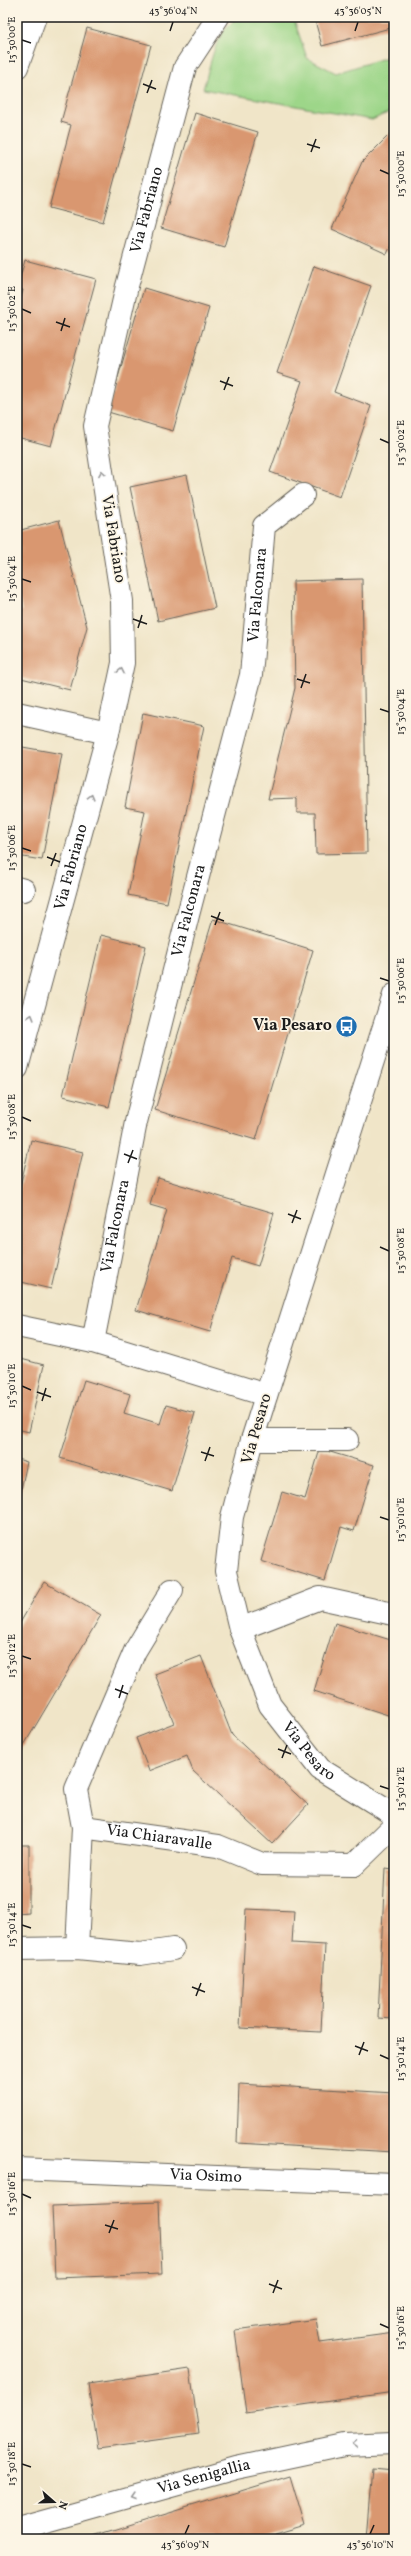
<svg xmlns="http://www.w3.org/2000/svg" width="411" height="2556" font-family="Vollkorn,serif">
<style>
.green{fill:#9dd689;stroke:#5c7952}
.building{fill:#d99770}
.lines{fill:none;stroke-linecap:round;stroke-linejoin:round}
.service-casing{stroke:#666258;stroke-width:24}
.minor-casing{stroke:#666258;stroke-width:24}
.tertiary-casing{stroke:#666258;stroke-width:24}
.service{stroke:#fff;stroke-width:22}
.minor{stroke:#fff;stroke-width:22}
.tertiary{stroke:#fff;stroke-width:22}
.oneway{stroke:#999}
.ticks{fill:none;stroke:#1c1c1c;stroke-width:1.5}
.labels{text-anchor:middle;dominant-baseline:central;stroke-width:3.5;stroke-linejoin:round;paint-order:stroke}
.street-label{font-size:16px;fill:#1c1c1c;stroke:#fcf5e5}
.poi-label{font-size:16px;font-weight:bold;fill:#1c1c1c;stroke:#fcf5e5;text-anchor:end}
.neatline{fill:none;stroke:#1c1c1c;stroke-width:1.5}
.ticks-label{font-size:10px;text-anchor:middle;fill:#1c1c1c}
</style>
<rect width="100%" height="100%" fill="#fcf5e5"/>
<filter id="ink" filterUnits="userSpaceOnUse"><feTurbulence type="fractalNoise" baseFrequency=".025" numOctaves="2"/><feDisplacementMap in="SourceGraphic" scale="8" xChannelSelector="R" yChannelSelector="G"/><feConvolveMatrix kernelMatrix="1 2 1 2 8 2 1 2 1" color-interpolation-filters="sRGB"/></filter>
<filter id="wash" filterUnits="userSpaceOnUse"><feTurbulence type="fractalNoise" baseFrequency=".012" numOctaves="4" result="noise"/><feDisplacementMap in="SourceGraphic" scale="16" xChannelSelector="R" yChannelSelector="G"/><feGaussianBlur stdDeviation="0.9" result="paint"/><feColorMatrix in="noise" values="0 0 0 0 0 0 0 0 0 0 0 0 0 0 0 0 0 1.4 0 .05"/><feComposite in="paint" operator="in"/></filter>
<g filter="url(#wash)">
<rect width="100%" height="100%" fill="#f0e5c8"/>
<!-- green -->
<path class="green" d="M240,17H293L307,58L336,73L394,55V110L372,120L203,89C211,64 215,29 240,17Z"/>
<g id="blocks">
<!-- building -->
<g class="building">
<path d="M314,17H394V27L322,46Z"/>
<path d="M87,28L151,45L103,222L49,208L71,125L61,122Z"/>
<path d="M195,113L258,132L224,247L161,228Z"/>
<path d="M394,130V239L387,254L332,229L362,162Z"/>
<path d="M25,260L96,279L51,446L17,437V314L23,290L17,288Z"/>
<path d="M314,266L371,286L334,392L371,406L340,497L270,472L302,381L277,373Z"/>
<path d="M144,288L209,308L173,431L108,412Z"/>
<path d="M187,475L215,608L158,621L130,487Z"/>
<path d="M59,520L87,627L70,690L17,677V609L22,611L17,590V531Z"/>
<path d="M362,579L367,853L316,854L315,813H297V798L268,799L295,688L293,581Z"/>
<path d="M143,713L204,726L167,903L128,895L145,811L125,807Z"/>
<path d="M17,746L62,754L42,860L17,856Z"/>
<path d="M213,919L313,950L256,1140L155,1110Z"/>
<path d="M101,935L146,946L109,1107L63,1096Z"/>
<path d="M31,1140L83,1152L51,1289L17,1281V1200Z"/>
<path d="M158,1178L274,1213L258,1266L232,1258L210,1332L136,1310L167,1210L150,1205Z"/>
<path d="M17,1358L44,1365L29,1432L17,1429Z"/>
<path d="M84,1380L130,1394L124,1413L160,1424L166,1405L195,1413L172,1491L60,1458Z"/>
<path d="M320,1449L374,1465L354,1531L341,1527L325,1581L261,1561L282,1492L305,1499Z"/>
<path d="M17,1459L27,1462L18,1504H17Z"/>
<path d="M44,1582L101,1615L17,1757V1628Z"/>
<path d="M335,1623L394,1641V1717L314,1691Z"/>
<path d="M201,1656L232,1735L308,1805L272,1844L193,1771L187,1756L149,1771L136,1738L174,1723L155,1674Z"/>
<path d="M17,1845H29V1913L17,1914Z"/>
<path d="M385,1868L394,1869V2019L378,2018Z"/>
<path d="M246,1909L294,1911L292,1943L325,1945L321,2032L240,2028Z"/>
<path d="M239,2084L394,2093V2152L237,2143Z"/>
<path d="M159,2202L162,2274L55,2278L52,2206Z"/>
<path d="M316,2319L320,2343L394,2333V2392L246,2413L235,2330Z"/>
<path d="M190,2369L199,2434L98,2448L88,2384Z"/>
<path d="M372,2468L394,2470V2539H366Z"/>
<path d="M290,2476L305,2526L262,2539H83Z"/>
</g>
</g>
</g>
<g filter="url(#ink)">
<use href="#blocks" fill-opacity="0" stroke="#666258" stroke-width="1"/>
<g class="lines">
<defs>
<g id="service">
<path d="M17,888L24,890"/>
<path d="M252,1440H347"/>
<path d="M240,1629L320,1598L393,1614"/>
<path d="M83,1827L76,1789L135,1651L172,1590"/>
<path d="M354,1865L394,1826"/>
</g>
<g id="minor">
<path d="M17,67L35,17"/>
<path d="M17,713L108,733"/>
<path id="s1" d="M17,1068L108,733L123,663L122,601L95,426L127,286L185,67L218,17"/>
<path d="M17,1326L93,1342L266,1395"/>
<path id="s2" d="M93,1342L136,1122L188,915L251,675L264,526L303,495"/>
<path id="s3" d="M77,1948L83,1827L218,1846L262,1864L354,1865"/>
<path d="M17,1949L77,1948L140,1954L173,1949"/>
<path id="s4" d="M17,2169L394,2184"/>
<path id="s5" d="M17,2529L236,2468L344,2445L394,2443"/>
</g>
<g id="tertiary">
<path id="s6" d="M394,995L252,1440L232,1517L226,1571L240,1629L270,1705L320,1769L394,1815"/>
</g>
</defs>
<!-- service casing -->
<use href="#service" class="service-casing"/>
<!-- minor casing -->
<use href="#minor" class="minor-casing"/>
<!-- tertiary casing -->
<use href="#tertiary" class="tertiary-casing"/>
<!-- service -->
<use href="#service" class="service"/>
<!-- minor -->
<use href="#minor" class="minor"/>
<!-- tertiary -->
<use href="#tertiary" class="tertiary"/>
</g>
<!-- one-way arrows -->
<defs><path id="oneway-chevron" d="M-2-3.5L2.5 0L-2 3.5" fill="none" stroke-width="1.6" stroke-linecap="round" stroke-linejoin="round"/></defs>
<g class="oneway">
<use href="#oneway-chevron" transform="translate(102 473) rotate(-99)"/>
<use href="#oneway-chevron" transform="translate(121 671) rotate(-78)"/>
<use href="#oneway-chevron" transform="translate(91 797) rotate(-75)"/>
<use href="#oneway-chevron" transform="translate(31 1017) rotate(-74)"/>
<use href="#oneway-chevron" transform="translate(355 2444) rotate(178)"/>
<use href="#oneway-chevron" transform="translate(133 2497) rotate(164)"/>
</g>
</g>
<!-- ticks -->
<path class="ticks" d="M170,31L173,22M355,31L358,22M22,40L31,43M143,84L156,89M147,93L152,80M307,144L320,148M311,152L316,139M380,170L389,174M22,309L31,313M56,322L70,327M61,331L65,318M220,381L233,386M224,390L229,377M380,439L389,443M22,579L31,582M133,619L147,624M138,628L142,615M297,679L310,683M301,688L306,674M380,709L389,712M22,848L31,851M47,857L60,862M51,866L56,853M211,916L224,921M215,925L220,912M380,978L389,981M22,1117L31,1121M124,1154L137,1159M128,1163L133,1150M288,1214L301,1219M292,1223L297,1210M380,1247L389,1251M22,1386L31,1390M37,1392L51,1397M42,1401L46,1388M201,1452L214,1456M205,1461L210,1447M380,1517L389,1520M22,1656L31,1659M115,1689L128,1694M119,1698L123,1685M278,1749L291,1754M282,1758L287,1745M380,1786L389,1789M22,1925L31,1928M192,1987L205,1992M196,1996L201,1983M355,2046L368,2051M359,2055L364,2042M380,2055L389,2059M22,2194L31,2198M105,2225L118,2229M109,2233L114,2220M269,2284L282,2289M273,2293L278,2280M380,2324L389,2328M22,2464L31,2467M185,2534L189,2525M370,2534L374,2525"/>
<!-- icons -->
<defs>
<symbol id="bus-disc" viewBox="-11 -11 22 22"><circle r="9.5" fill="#1f6fb2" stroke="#fcf5e5"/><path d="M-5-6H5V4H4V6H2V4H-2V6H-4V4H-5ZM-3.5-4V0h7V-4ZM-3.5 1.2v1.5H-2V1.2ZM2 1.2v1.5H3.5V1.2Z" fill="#fff"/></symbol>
</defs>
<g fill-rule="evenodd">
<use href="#bus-disc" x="334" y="1014" width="25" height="25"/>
</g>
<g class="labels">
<!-- street labels -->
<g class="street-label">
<text stroke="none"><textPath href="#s1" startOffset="880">Via Fabriano</textPath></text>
<text transform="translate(113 539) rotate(81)">Via Fabriano</text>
<text stroke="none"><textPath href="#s2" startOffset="766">Via Falconara</textPath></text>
<text stroke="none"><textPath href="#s1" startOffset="208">Via Fabriano</textPath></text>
<text stroke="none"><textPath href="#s2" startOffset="442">Via Falconara</textPath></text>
<text stroke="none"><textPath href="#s2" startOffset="118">Via Falconara</textPath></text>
<text transform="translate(257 1429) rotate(-74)">Via Pesaro</text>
<text stroke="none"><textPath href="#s6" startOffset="803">Via Pesaro</textPath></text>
<text stroke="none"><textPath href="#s3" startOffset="198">Via Chiaravalle</textPath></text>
<text stroke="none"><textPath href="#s4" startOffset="189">Via Osimo</textPath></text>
<text stroke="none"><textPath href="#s5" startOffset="194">Via Senigallia</textPath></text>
</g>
<!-- poi labels -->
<g class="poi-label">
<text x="332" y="1026">Via Pesaro</text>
</g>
</g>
<!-- margin -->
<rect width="411" height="2556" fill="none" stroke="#fcf5e5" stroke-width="44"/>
<!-- north arrow -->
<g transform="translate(54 2502) rotate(110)" stroke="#fcf5e5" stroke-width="3" paint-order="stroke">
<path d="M0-3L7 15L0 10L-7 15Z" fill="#1c1c1c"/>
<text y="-6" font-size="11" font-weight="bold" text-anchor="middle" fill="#1c1c1c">N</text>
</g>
<rect x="22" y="22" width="367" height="2512" class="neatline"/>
<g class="ticks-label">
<text x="173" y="14">43°36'04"N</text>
<text x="358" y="14">43°36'05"N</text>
<text transform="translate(11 40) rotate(-90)" y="4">13°30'00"E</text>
<text transform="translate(400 174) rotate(-90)" y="4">13°30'00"E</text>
<text transform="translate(11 309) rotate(-90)" y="4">13°30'02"E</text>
<text transform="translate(400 443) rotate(-90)" y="4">13°30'02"E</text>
<text transform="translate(11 579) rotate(-90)" y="4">13°30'04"E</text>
<text transform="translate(400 712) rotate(-90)" y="4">13°30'04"E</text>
<text transform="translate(11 848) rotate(-90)" y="4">13°30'06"E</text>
<text transform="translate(400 981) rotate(-90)" y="4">13°30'06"E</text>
<text transform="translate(11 1117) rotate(-90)" y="4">13°30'08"E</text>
<text transform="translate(400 1251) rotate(-90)" y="4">13°30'08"E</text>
<text transform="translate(11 1386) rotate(-90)" y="4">13°30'10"E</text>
<text transform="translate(400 1520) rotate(-90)" y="4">13°30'10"E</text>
<text transform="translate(11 1656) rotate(-90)" y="4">13°30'12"E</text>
<text transform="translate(400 1789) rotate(-90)" y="4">13°30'12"E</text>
<text transform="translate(11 1925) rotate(-90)" y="4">13°30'14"E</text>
<text transform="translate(400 2059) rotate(-90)" y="4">13°30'14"E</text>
<text transform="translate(11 2194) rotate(-90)" y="4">13°30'16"E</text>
<text transform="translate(400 2328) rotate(-90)" y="4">13°30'16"E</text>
<text transform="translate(11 2464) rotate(-90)" y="4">13°30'18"E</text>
<text x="185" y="2548">43°36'09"N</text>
<text x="370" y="2548">43°36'10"N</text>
</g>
</svg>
